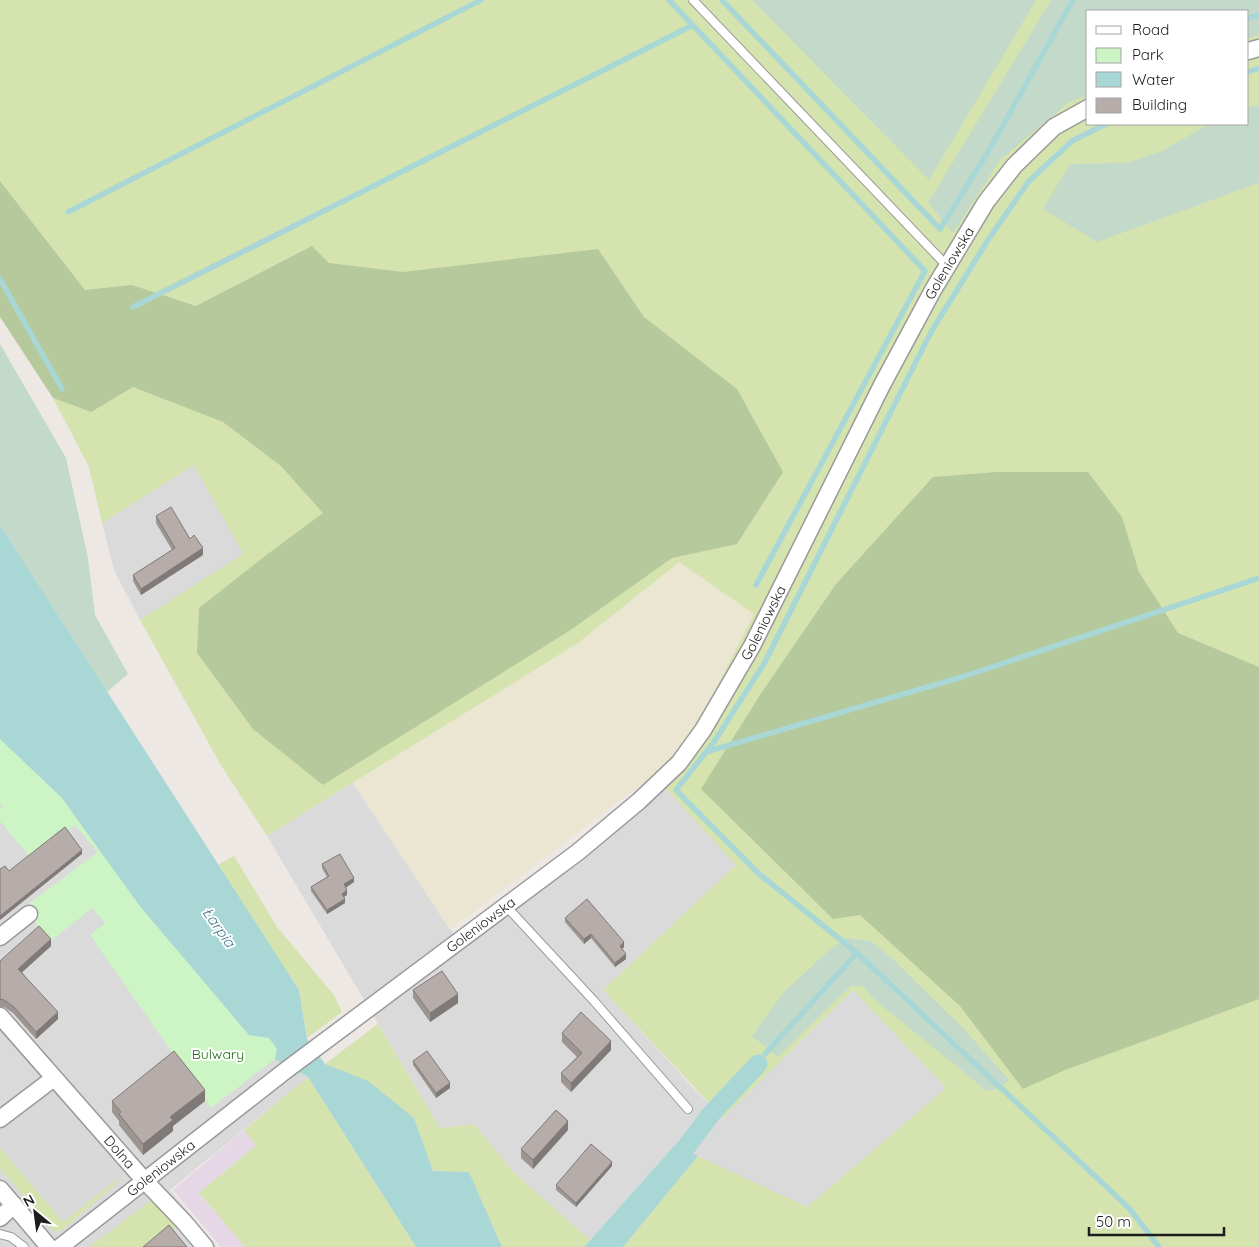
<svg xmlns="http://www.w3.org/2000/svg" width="1259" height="1247" font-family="Quicksand,sans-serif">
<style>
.residential{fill:#dbdadb}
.industrial{fill:#e5d7e6}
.farmland{fill:#eae6d1}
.grass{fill:#d5e3af;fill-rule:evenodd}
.forest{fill:#b5c99d}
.wetland{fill:#c3daca}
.park{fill:#cdf4c5}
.parking{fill:#d9d9d9}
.water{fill:#a9d7d6}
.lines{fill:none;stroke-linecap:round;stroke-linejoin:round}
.stream{stroke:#a9d7d6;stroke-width:5.5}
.canal{stroke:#a9d7d6;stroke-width:19}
.service-casing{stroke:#9a9a9a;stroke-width:10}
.minor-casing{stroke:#9a9a9a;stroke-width:19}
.service{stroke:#fff;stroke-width:8}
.minor{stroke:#fff;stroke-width:16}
.wall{fill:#9d9592}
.shaded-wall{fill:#7f7977}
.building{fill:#b6adaa;stroke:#7f7977}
.labels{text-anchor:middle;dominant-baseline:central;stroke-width:4;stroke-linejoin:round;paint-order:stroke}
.street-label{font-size:14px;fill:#1d1d1d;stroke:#fff}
.park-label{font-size:14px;fill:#257016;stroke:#fff}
.water-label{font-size:15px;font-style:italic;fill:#4a7c8d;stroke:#fff}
</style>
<rect width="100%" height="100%" fill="#ede8e4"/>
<!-- residential -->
<g class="residential">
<path d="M194,465L244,555L140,620L114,570L102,523Z"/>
<path d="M0,739L62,798L275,1059L308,1077L170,1190L217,1247H0Z"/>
<path d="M353,783L464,949L584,859L665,788L736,865L603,990L696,1091L723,1117L853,990L946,1088L807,1207L674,1146L590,1240L512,1171L474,1124L440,1128L267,836Z"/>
</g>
<!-- industrial -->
<path class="industrial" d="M244,1130L256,1145L199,1193L245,1247H221L173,1190Z"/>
<!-- farmland -->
<path class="farmland" d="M679,562L754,614L691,738L656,773L450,930L353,783L578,643Z"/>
<!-- grass -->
<g class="grass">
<path d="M0,0H1259V1247H623L698,1156L807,1207L946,1088L853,990L723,1118L603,990L736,865L665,788L656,773L691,738L754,614L679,562L578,643L267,836L222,767L140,620L243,554L194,465L102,523L89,467L53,398L91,412L85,290L0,181ZM1088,11H1248V124H1088Z"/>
<path d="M234,856L277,927L334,995L342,1012L307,1038L299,990L218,865Z"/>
<path d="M378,1024L440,1128L474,1124L512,1171L590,1240L584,1247H502L469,1173L433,1171L414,1118L325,1064Z"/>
<path d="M308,1077L416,1247H245L199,1193L256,1145L244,1130Z"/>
<path d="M0,1147L63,1222L117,1179L118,1182L61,1231H53L0,1168Z"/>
<path d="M150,1201L177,1225L153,1247H89Z"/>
</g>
<!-- forest -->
<g class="forest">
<path d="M0,181L85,290L132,285L196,306L312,246L329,263L403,272L598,249L644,317L737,389L783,472L737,544L672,558L569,631L323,785L253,729L197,653L199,608L269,553L323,513L281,466L223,422L133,387L91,412L53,398L0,317Z"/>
<path d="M997,472H1088L1122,517L1139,572L1178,633L1259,667V999L1065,1070L1023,1089L960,1006L860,915L833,919L701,789L760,695L836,584L933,477Z"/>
</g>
<!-- wetland -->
<g class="wetland">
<path d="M752,0H1036L929,180Z"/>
<path d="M1051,0H1259V35L1248,38V11H1088V95L1068,103L1000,160L953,233L928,203Z"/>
<path d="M1259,105V183L1097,242L1043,209L1070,164L1126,163L1162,151L1209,124H1248V108Z"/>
<path d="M0,344L66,458L88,558L95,615L128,674L107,692L0,525Z"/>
<path d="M846,938L871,941L895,961L966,1031L1009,1080L998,1089L987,1091L876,1001L862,986H851L778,1057L752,1036L784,992L827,952Z"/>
</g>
<!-- park -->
<path class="park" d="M0,739L62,798L139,905L249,1035L269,1038L277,1049L275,1059L211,1108L90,935L105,923L92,908L51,941L23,908L98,852L75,825L31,858L0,821V809L2,807L0,804Z"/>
<!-- parking -->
<path class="parking" d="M49,1093H56L63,1097L127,1171L63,1222L0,1147V1127L42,1095Z"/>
<!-- water -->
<g class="water">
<path d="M0,525L299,990L307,1039L325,1064L368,1081L414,1118L433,1171L469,1172L502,1247H416L308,1077L275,1059L277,1049L269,1038L249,1035L139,905L62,798L0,739Z"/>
<path d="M674,1146L698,1156L623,1247H584Z"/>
</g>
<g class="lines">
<!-- stream -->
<g class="stream">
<path d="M669,0L925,271L756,585"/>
<path d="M722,0L940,229L988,152L1073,0"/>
<path d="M1248,18L1259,15"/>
<path d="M1248,72L1259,68"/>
<path d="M68,212L481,0"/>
<path d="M0,279L62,389"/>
<path d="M133,307L693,25"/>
<path d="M706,752L965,676L1259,578"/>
<path d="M857,953L1129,1208L1159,1247"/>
<path d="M765,1054L857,953L758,873L676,790L714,742L765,662L931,332L988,240L1029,181L1072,141L1106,124"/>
</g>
<!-- canal -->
<path class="canal" d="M684,1150L711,1114L758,1064"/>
<defs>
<g id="service">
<path d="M693,0L947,266"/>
<path d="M506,906L594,1001L688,1109"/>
<path d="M0,1234L11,1237L24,1247"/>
</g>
<g id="minor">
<path d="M1248,51L1259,48"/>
<path d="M0,937L29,914"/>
<path id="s1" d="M0,1016L144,1180L184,1222L205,1247"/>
<path d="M0,1119L54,1078"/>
<path d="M0,1189L49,1247"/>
<path d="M0,1218L14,1205"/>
<path id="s2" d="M60,1247L285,1071L578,852L639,801L679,763L703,730L752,646L882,385L933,290L986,202L1014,166L1054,127L1088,108"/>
</g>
</defs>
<!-- service casing -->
<use href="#service" class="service-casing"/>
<!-- minor casing -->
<use href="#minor" class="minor-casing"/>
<!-- service -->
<use href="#service" class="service"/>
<!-- minor -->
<use href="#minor" class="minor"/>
</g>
<!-- wall -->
<g class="wall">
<path d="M156,516L190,539L203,555L141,595L133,581V575L172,550L156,523Z"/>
<path d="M322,864L354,882L345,887L347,895L344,897L345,903L327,914L311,891V887L327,877L322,868Z"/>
<path d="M565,918L624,947L622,949L626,959L615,967L591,938L584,944L565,922Z"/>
<path d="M51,946L22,972L58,1019L36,1039L13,1013L4,1007H0V961Z"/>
<path d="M413,990L458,1003L430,1022L413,998Z"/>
<path d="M562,1033L611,1050L571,1092L561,1082V1073L577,1057L562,1042Z"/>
<path d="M413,1061L450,1088L436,1098L413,1065Z"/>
<path d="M112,1101H205L173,1126V1131L143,1155L119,1125V1121L112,1112Z"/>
<path d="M568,1130L533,1169L521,1158V1149Z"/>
<path d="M612,1166L576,1207L556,1190V1185Z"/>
</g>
<!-- shaded-wall -->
<g class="shaded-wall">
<path d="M203,548V555L141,595V589Z"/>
<path d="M82,850V854L0,920V916Z"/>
<path d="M354,878V882L344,889V884Z"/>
<path d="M347,890V895L342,898V894Z"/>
<path d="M345,899V903L327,914V910Z"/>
<path d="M591,934V938L584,944V939Z"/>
<path d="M51,939V946L18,976V969Z"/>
<path d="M624,942V947L620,950V946Z"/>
<path d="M626,954V959L615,967V963Z"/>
<path d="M458,994V1003L430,1022V1013Z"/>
<path d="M58,1012V1019L36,1039V1032Z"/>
<path d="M611,1041V1050L571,1092V1083Z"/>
<path d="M450,1083V1088L436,1098V1093Z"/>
<path d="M205,1090V1101L173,1126V1131L143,1155V1144L170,1117Z"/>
<path d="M568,1121V1130L533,1169V1160Z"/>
<path d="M612,1162V1166L576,1207V1203Z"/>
</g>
<!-- building -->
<g class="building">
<path d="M171,507L190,539L194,535L203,548L141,589L133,575L175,548L156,516Z"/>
<path d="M65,827L82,850L0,916V869L5,866L9,871Z"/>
<path d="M340,854L354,878L344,884L347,890L342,894L345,899L327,910L311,887L329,876L322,864Z"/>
<path d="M587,899L624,942L620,946L626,954L615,963L591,934L584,939L565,918Z"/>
<path d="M39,926L51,939L18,969L58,1012L36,1032L13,1006L4,1000L0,999V961Z"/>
<path d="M442,971L458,994L430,1013L413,990Z"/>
<path d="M581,1012L611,1041L571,1083L561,1073L582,1053L562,1033Z"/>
<path d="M174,1051L205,1090L170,1117L173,1120L143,1144L119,1114L121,1112L112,1101Z"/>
<path d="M427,1051L450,1083L436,1093L413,1061Z"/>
<path d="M556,1110L568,1121L533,1160L521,1149Z"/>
<path d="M591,1144L612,1162L576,1203L556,1185Z"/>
<path d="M169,1225L187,1247H143Z"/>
</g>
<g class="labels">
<!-- street labels -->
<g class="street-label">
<text stroke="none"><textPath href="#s2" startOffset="1355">Goleniowska</textPath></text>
<text stroke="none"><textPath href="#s2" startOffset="950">Goleniowska</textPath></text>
<text stroke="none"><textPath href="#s2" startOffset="530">Goleniowska</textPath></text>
<text stroke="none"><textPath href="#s1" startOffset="181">Dolna</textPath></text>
<text stroke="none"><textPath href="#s2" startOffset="128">Goleniowska</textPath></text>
</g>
<!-- park labels -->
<g class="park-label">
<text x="218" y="1054">Bulwary</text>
</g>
<!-- water labels -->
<g class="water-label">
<text transform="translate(219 927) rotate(55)">Łarpia</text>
</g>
</g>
<!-- legend -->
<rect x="1086" y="10" width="162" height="115" fill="#ffffff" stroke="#a5a5a5"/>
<rect x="1096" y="26" width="25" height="8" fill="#ffffff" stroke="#a5a5a5"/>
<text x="1132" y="35" font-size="15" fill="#1d1d1d">Road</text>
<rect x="1096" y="48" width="25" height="15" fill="#cdf4c5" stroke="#a5a5a5"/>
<text x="1132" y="60" font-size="15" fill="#1d1d1d">Park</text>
<rect x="1096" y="72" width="25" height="15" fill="#a9d7d6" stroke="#a5a5a5"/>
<text x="1132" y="85" font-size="15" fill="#1d1d1d">Water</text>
<rect x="1096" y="98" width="25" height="15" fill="#b6adaa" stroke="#a5a5a5"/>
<text x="1132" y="110" font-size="15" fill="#1d1d1d">Building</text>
<!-- north arrow -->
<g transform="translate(35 1212) rotate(331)" stroke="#ffffff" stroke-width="4" paint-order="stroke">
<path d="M0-4L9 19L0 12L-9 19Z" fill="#1d1d1d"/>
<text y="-8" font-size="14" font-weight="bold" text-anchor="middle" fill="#1d1d1d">N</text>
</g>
<!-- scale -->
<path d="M1089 1227v8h135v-8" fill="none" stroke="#1d1d1d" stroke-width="2.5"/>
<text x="1096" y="1227" font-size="15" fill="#1d1d1d" stroke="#ffffff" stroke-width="4" paint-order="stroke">50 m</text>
</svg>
